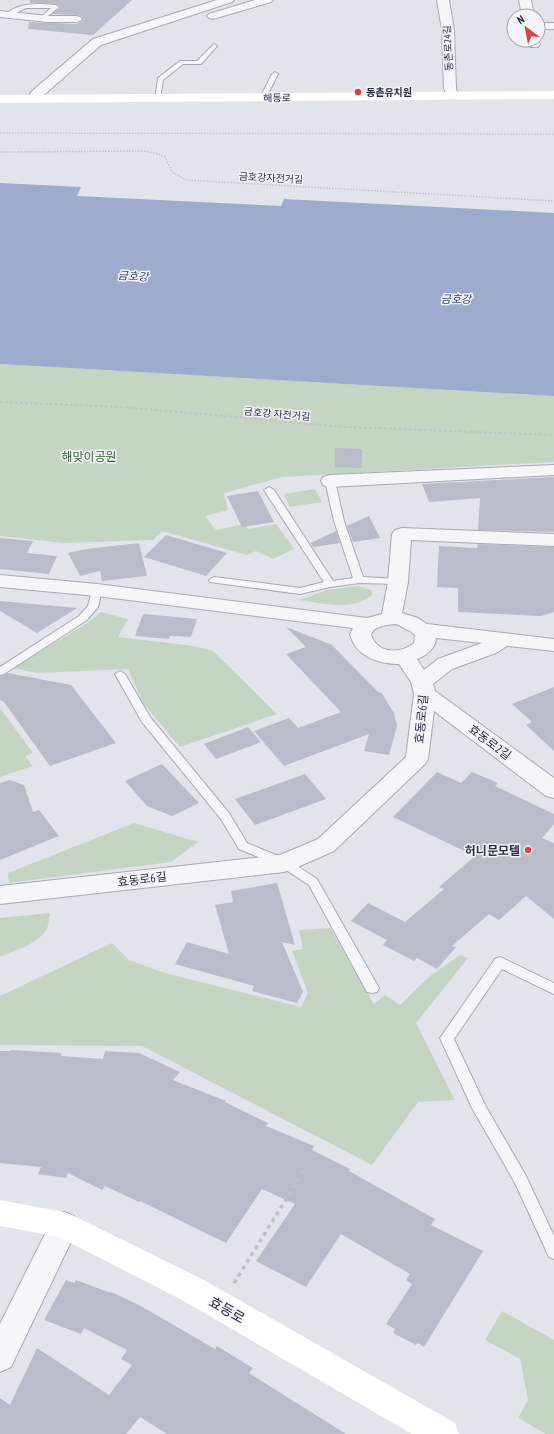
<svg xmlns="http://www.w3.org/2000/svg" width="554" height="1434" font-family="'PT Sans Narrow','Noto Sans KR',sans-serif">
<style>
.green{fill:#c5d5c3}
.water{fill:#9daccc}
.building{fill:#b9bdc9}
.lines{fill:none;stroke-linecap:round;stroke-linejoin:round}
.lane-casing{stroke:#a7aab6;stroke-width:2}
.street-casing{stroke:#a7aab6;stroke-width:2}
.path-far2{stroke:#c0c2ca;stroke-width:1.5;stroke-dasharray:1.5 1.5;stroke-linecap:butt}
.path-far1{stroke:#c0c2ca;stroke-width:2;stroke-dasharray:2.5 2.5;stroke-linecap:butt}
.path{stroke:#c0c2ca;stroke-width:3.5;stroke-dasharray:4 4;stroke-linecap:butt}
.lane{fill:#f5f6f9;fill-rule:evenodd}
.street{fill:#f5f6f9;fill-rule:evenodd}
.secondary{fill:#fff;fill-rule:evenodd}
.poi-dot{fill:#d24746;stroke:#f2f4f8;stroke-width:1.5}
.labels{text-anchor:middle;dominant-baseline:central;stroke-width:3;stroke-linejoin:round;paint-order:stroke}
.far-street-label{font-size:10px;fill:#2a2f44;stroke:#f2f4f8}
.far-poi-label{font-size:10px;font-weight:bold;fill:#2a2f44;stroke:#f2f4f8;text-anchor:start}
.far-water-label{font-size:11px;font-style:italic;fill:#334779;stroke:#f2f4f8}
.park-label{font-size:12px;fill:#386037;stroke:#f2f4f8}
.street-label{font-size:12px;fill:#2a2f44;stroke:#f2f4f8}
.poi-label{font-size:12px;font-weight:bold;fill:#2a2f44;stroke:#f2f4f8;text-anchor:end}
.near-street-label{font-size:14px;fill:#2a2f44;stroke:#f2f4f8}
</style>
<rect width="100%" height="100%" fill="#e2e4eb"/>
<!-- green -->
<g class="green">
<path d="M0,364L554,396V462L282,477L224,493L228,510L205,516L216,530L244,524L248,529L276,524L294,549L273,559L256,551L247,555L162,531L153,540L63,543L0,536Z"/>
<path d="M315,489L322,502L290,507L284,494Z"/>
<path d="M359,586L371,590L372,595C350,612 325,603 299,600L327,590Z"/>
<path d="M101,612L128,619L118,637L194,646L213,651L277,714L180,747L143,703L128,669L37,673L12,668L86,624Z"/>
<path d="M0,708L33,753L25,756L33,766L0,777Z"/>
<path d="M134,823L198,842L171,862L9,883L8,873Z"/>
<path d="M50,913C49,917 49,922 48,926C41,944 15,950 0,957V918Z"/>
<path d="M330,928L374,1004L385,995L400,1005L430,976L460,955L468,958L416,1023L455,1100L418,1102L372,1165L142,1046L0,1045V996L112,943L129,960L165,973L301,1007L308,993L292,951L303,949L299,930Z"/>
<path d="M502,1311L554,1340V1434H546L518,1418L528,1400L520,1359L485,1340Z"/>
</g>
<!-- water -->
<path class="water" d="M0,183L81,187L77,196L281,206L284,199L554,213V396L0,364Z"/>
<!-- building -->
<g class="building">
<path d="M30,0H132L93,35L28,29L29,22L76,24L81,22L84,19L81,16L76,15L52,14L60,8V6L56,4L30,3Z"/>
<path d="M335,448L362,449V468L335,467Z"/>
<path d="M554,477V532L478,530L480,498L429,502L422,484Z"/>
<path d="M258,491L274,522L242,527L227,496Z"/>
<path d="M369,516L380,538L353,542L347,526Z"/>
<path d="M336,531L340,543L313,547L311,543Z"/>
<path d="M166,535L227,553L206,576L144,557Z"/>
<path d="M0,538L33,541L27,553L57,556L49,574L0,569Z"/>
<path d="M139,543L147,576L102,581L100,571L80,576L68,553L86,549Z"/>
<path d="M478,544L554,547V612L541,616L458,612V588L437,587L439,546L477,548Z"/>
<path d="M0,601L77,608L37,633L0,611Z"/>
<path d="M143,614L197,619L191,637L170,636L169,639L135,636Z"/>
<path d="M286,627L332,645L379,693L381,692L394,713L397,726L389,755L364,751L369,734L284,766L254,731L289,718L298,728L341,712L286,654L306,647Z"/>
<path d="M8,673L71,685L116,743L50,766L4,702L0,700V676Z"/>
<path d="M554,687V751L526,725L532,722L512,704Z"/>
<path d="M248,727L261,742L216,759L204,744Z"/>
<path d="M162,764L199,803L172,816L147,806L125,781Z"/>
<path d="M437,772L461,783L472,772L498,783L495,786L554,814V824L542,838L554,843V919L526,896L499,920L489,914L452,946L456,947L437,969L417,958L414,961L383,945L387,940L351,921L368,903L405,922L444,889L439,887L475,856L393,817Z"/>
<path d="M305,774L326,799L255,825L235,799Z"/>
<path d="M9,780L24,785L33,812L39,810L59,836L0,860V783Z"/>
<path d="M277,883L295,945L282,942L303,992L297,1003L252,991L254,986L175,964L187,942L229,954L215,905L233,902L231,891Z"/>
<path d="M11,1050L62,1053L61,1056L103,1059L105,1051L139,1053L180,1072L173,1080L226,1101L225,1102L268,1123L266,1126L314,1146L312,1150L350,1169L349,1171L435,1219L431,1225L483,1251L424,1347L418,1343L416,1345L393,1333L395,1329L386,1324L412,1284L406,1280L410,1274L341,1234L306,1287L256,1261L295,1204L262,1189L226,1243L140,1201L139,1202L105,1186L102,1190L68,1173L66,1178L38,1174L41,1167L0,1163V1051H11Z"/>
<path d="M66,1280L74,1283L76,1280L111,1293V1292L139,1305L215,1349L217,1346L253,1368L249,1373L346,1434H167L140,1417L126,1434H0V1398L10,1405L37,1348L109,1395L132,1365L121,1359L127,1350L84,1328L81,1334L44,1320Z"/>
</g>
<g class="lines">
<defs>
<g id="lane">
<path d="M42,4L56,5L59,7L43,20L41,19V17L51,8H26L10,16L5,15C15,5 29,4 42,4Z"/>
<path d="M214,44L217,46L201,64H183L163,80L160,99L155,100L158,78L180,61H197Z"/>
<path d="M275,72L278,74L266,98L261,99L260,98L272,74Z"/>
<path d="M330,478L335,481L344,521L363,577L398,579L403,582L402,584L359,583L330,587L300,594L210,582L209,580L214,577L300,588L324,582L264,490L269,487L274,490L333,581L353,578L334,521L325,481Z"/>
<path d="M97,587L102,590L98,607L87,620L4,674L0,675V667L79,616L88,606L92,590Z"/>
<path d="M120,671L125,674L150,717L229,813L247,843L288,860L317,879L379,988L377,992L372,993L367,992L309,885L280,866L239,849L221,819L142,722L115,674Z"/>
<path d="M500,957L554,983V994L502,969L454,1039L485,1105L526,1176L554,1236V1259L549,1257L515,1183L472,1108L440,1038L495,959Z"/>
</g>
<g id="street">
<path d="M217,0H234L232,2L101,45L37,101H29L27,98L32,91L93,39Z"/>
<path d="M255,0H273L271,2L213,19L209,18L207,16L209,14Z"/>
<path d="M437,0H449L454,30L456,88L458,96L456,99H448L444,88L442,30Z"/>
<path d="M519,0H531L534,16H522Z"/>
<path d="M0,11L48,16H76L80,17L82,19L80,21L76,22H48L0,17Z"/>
<rect x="538" y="23" width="16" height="6"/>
<path d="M538,39L540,44L538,47H530L527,40H538Z"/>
<path d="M554,465V475L330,487L323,485L321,481L323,477L330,475Z"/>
<path d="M402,528L554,534V546L411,540L408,582L402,613L418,618L427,624L554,639V651L507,646L496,653L452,669L433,684L435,691L554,778V798L546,796L434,711L428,759L425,764L334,851L293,869L284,872L0,904V886L280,855L318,839L406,757L414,694L411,682L399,664C378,664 355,656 350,634L353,628L97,596L0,587V575L97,584L367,618L382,614L388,582L392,534L395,530ZM396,624L410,631L415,635L414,643C401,654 376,654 371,634C376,625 387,625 396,624ZM436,638L482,643L438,659L424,670L417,659C426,656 436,648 436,638Z"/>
<path d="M64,1212L74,1216L79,1225L11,1367L0,1372V1324L54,1216Z"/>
</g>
</defs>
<!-- lane casing -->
<use href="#lane" class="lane-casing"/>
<!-- street casing -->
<use href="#street" class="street-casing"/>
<!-- path-far2 -->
<g class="path-far2">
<path d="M0,133L554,134"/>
<path d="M0,152L142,151L155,153L165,157L172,172L186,180L554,201"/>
</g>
<!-- path-far1 -->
<path class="path-far1" d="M0,402L121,407L347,427L554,435"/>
<!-- path -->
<path class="path" d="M234,1283L305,1169"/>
<!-- lane -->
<use href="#lane" class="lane"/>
<!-- street -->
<use href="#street" class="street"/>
<!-- secondary -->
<g class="secondary">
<path d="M554,91V99L0,103V95Z"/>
<path d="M0,1200L64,1212L74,1216L204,1280L455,1423L459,1434H412L182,1300L59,1237L0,1226Z"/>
</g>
</g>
<!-- markers -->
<g class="poi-dot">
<circle cx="358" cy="92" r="4"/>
<circle cx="528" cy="850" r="4"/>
</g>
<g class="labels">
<!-- far-street labels -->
<g class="far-street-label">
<text transform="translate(448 48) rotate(-93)">동촌로24길</text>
<text transform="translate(277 98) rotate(-1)">해동로</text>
<text transform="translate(271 178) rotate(3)">금호강자전거길</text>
<text transform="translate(277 414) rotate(5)">금호강 자전거길</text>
</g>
<!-- far-poi labels -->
<g class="far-poi-label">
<text x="366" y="92">동촌유치원</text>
</g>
<!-- far-water labels -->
<g class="far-water-label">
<text transform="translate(133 276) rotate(4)">금호강</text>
<text x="456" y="299">금호강</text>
</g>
<!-- park labels -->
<g class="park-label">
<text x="89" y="456">해맞이공원</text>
</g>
<!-- street labels -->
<g class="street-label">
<text transform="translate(421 719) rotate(-85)">효동로6길</text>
<text transform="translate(490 742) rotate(37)">효동로2길</text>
<text transform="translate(142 879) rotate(-7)">효동로6길</text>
</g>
<!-- poi labels -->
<g class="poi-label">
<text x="520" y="850">허니문모텔</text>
</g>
<!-- near-street labels -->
<g class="near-street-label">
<text transform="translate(227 1310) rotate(30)">효동로</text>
</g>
</g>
<!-- north arrow -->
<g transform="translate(526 28) rotate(328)"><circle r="19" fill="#f2f4f8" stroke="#a2a5b0"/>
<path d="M0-3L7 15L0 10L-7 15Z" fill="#d24746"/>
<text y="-6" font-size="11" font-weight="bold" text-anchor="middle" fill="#2a2f44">N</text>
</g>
</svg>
